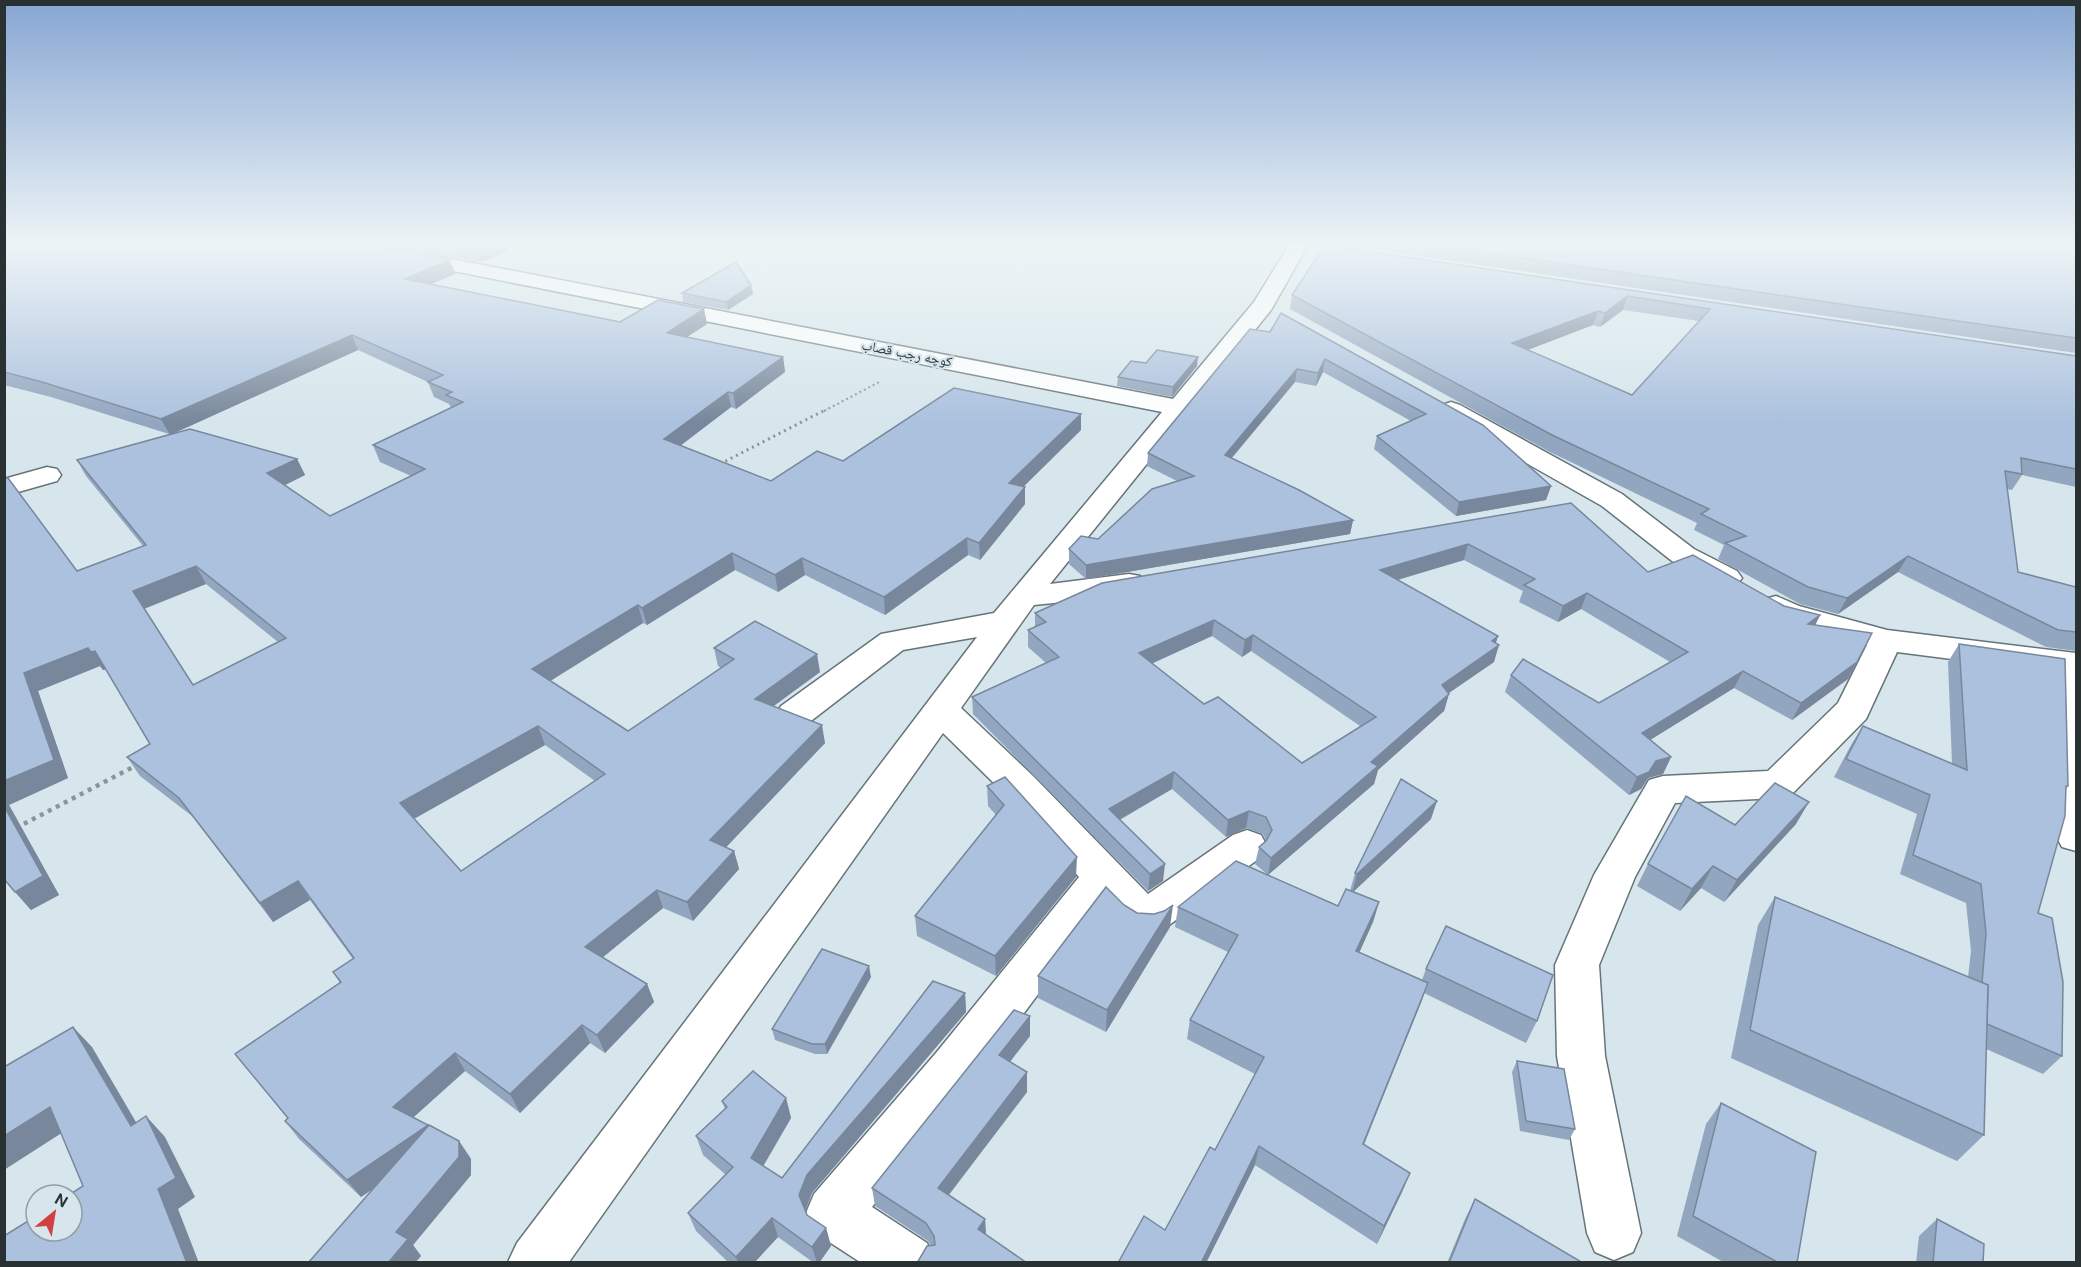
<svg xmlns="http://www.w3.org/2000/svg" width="2081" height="1267" font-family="'DM Sans','Noto Naskh Arabic',sans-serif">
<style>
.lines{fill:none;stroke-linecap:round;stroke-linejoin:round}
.minor-casing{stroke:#657479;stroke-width:3}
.path-far2{stroke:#899599;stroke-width:2;stroke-dasharray:2 3;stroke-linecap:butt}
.path-far1{stroke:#899599;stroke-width:3;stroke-dasharray:2 4;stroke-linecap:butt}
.path{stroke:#899599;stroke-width:4.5;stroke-dasharray:4 5;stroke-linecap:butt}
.minor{fill:#fff;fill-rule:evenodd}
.wall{fill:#93a6bf;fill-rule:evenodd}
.shaded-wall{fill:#78879b}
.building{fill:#abc1de;stroke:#78879b;stroke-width:1.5;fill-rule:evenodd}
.labels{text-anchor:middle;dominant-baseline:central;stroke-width:4.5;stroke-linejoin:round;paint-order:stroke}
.far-street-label{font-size:14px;fill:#2a3133;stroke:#d6e6ec}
</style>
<rect width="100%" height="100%" fill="#d6e6ec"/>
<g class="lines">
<defs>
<g id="minor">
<path d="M343,245H380L1173,399L1254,302L1289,245H1308L1271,310L1050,584L1129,574L1140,576L1145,583L1140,590L1083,600L1034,605L961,708L1033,776L1148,894L1233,835L1247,830L1261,835L1267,846L1261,857L1161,931C1131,942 1125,925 1105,905L970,1085L872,1207L927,1243L935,1262H860L814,1232L806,1213L814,1194L936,1053L1079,877L1006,795L943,733L569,1262H508L517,1243L977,637L903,650L807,724L794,727L781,724L776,715L781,706L881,634L994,613L1162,412L353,251L346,249Z"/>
<path d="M1451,402L1460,405L1622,494L1694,549L1737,571L1742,578L1737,585L1726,587L1715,585L1672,561L1602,506L1442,415L1438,410L1442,405Z"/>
<path d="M47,467L57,469L61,475L57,481L4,496V479Z"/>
<path d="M1776,596L1799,606L1887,630L2076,653V851L2062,847L2056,836L2054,672L1897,652L1866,719L1792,794L1778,798L1675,803L1635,877L1599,965L1605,1056L1641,1233L1633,1252L1614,1260L1595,1252L1587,1233L1557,1056L1555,965L1594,875L1649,780L1663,776L1768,771L1838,703L1867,645L1777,620L1765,613L1760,606L1765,599Z"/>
</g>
</defs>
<!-- minor casing -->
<use href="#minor" class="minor-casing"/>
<!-- path-far2 -->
<path class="path-far2" d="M824,411L881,381"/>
<!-- path-far1 -->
<path class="path-far1" d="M720,464L827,409"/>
<!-- path -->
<path class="path" d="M16,828L137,765"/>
<!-- minor -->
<use href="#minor" class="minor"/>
</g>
<!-- wall -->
<g class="wall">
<path d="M4,245L450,260L455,274L431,284L620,322L707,324L687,337L783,357L785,372L736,409L731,407L680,446L771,481L843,461L1081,430L1023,487L1025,504L980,560L968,555L885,615L805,575L778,592L735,570L647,625L643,623L550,681L628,731L721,668L718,666L714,648L820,672L773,706L825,743L726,847L734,851L739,869L693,921L663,908L602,958L647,984L654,1002L605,1053L590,1043L520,1113L465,1071L413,1117L459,1141L471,1159V1175L413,1245L421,1256L415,1263H308L373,1189L361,1197L299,1139L285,1121L288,1119L235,1054L340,983L333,972L353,959L310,900L273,922L192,816L140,776L127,757L150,744L106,669L103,670L100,666L38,691L68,778L9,805L59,895L31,910L4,879V478L77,571L143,546L86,476L77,460L169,434L51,397L4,385ZM358,350L428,382L434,397L449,404L451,408L373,445L380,462L411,476L330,516L285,485L305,475L297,459L172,434ZM206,584L278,642L193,685L144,608ZM545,745L595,781L461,871L414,819Z"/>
<path d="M389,245H506L508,251L481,262Z"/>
<path d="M1325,245L2076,356V487L2022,475L2012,490L2007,489L2018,572L2076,587V652V651L2046,647L1898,572L1838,614L1800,604L1718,559L1724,545L1694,530L1697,523L1548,451L1290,309L1292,295ZM1623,310L1699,321L1632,395L1528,350L1593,325L1600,327Z"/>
<path d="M1344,245H2076V354V353Z"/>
<path d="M751,285L753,294L728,310L683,302L682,293Z"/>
<path d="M1281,313L1551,486L1546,500L1456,516L1374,449L1377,436L1411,421L1323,372L1316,386L1295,382L1232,458L1353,520L1350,534L1086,579L1069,564V549L1098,539L1177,481L1147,466L1148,453L1270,332Z"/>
<path d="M1146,363L1197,366L1172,397L1117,386L1118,377Z"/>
<path d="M1571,503L1648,572L1820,615L1815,625L1857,662L1848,679L1792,720L1734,688L1650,740L1671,757L1663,774L1648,778L1641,789L1629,795L1505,692L1511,675L1599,703L1670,662L1581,609L1558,622L1519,602L1523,591L1464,560L1398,580L1498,636L1496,643L1494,662L1449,693L1444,711L1378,770L1374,784L1268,875L1255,864L1259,847L1266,841L1263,834L1246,828L1226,837L1172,789L1120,820L1163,881L1148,891L973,714L972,697L1046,663L1028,647V630L1035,627V613ZM1212,636L1242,657L1251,651L1360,726L1302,763L1204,704L1152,663Z"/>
<path d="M1959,644L2068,786L2066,789L2038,913L2062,1056L2043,1074L1986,1049L1984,1135L1957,1161L1731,1058L1758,925L1775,897L1968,977L1971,951L1966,903L1900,874L1917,814L1834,777L1851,745L1863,726L1952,764L1948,662Z"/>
<path d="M987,786L1076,877L996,976L917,936L915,916L996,815L988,806Z"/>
<path d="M1431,819L1353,892L1379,902L1373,922L1359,952L1422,980L1426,969L1537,1021L1526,1043L1424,993L1364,1145L1410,1173L1402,1192L1377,1244L1255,1165L1206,1263H1118L1165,1230L1215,1150L1255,1074L1187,1039L1190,1020L1228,952L1175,927L1178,907L1338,906L1350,891L1355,873Z"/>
<path d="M1796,824L1724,902L1701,888L1680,911L1637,886L1648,864L1735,825Z"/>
<path d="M1124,905L1137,913L1170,927L1106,1032L1038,998V976Z"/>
<path d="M871,977L827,1054H815L775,1040L772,1029Z"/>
<path d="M965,993L966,1012L812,1193L805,1211L807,1215L826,1228L831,1246L819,1263H814L778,1237L754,1263H729L696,1231L688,1213L726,1175L703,1155L696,1136L725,1109L722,1101L786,1098L791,1118L763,1166L782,1178Z"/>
<path d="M1030,1016V1036L1010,1062L1027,1092L949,1195L985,1219L986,1234L931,1246L928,1241L875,1206L872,1188Z"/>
<path d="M1517,1061L1575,1129L1569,1140L1520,1131L1512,1072Z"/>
<path d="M1721,1103L1797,1263H1725L1677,1236L1706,1124Z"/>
<path d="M1475,1199L1583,1263H1447L1465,1219Z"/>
<path d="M1937,1219L1983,1263H1916L1919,1236Z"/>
</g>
<!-- shaded-wall -->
<g class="shaded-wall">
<path d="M487,245H506L508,251L481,262L477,249Z"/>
<path d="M450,260L455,274L410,293L405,279Z"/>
<path d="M751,285L753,294L728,310L726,302Z"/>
<path d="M1627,296L1623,310L1600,327L1605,313Z"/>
<path d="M704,309L707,324L670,348L667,333Z"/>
<path d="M1598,311L1593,325L1509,357L1512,343Z"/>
<path d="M352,335L358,350L170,435L161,419Z"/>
<path d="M783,357L785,372L736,409L733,393Z"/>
<path d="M1198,357L1197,366L1172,397L1173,387Z"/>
<path d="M1325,359L1323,372L1316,386L1318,373Z"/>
<path d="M1297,369L1295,382L1223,468L1225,455Z"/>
<path d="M728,392L731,407L668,455L664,439Z"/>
<path d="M1081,414V430L1010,500L1009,483Z"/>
<path d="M297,459L305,475L275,490L267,473Z"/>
<path d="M1551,486L1546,500L1456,516L1459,502Z"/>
<path d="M1025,487V504L980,560L979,543Z"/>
<path d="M1353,520L1350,534L1086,579V565Z"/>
<path d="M967,538L968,555L885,615L884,597Z"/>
<path d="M1468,544L1464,560L1376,586L1380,570Z"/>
<path d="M732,553L735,570L647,625L642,608Z"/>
<path d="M1908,556L1898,572L1838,614L1847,598Z"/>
<path d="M802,558L805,575L778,592L775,575Z"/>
<path d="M196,566L206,584L144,609L133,591Z"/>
<path d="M1587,593L1581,609L1558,622L1563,606Z"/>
<path d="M638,605L643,623L539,688L532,669Z"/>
<path d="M1820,615L1812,632L1808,624Z"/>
<path d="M1214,620L1212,636L1138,670L1139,653Z"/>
<path d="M1253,635L1251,651L1242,657L1245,640Z"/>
<path d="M1498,636L1494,648L1499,645L1494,662L1437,701L1442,685L1492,641Z"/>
<path d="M88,648L95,651L107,669L103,670L100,666L38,691L68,778L9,805L59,895L31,910L15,892L4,806V781L24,673Z"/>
<path d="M817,654L820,672L759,717L755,699Z"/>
<path d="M1857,662L1848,679L1792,720L1801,703Z"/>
<path d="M1743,671L1734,688L1634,750L1642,733Z"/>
<path d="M1449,694L1444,711L1378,770L1374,784L1268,875L1271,858L1371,762Z"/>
<path d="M822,725L825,743L715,859L710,840Z"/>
<path d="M538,726L545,745L410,821L400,803Z"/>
<path d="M1671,757L1663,774L1648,778L1641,789L1629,795L1637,777L1656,761Z"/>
<path d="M1174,772L1172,789L1108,826L1109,809Z"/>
<path d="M1437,801L1431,819L1352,893L1357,874Z"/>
<path d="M1809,802L1796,824L1724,902L1737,880Z"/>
<path d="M1249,811L1246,828L1226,837L1228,820Z"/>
<path d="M734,851L739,869L693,921L687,902Z"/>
<path d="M1077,857L1076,877L996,976L995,956Z"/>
<path d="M1165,864L1163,881L1148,891L1150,874Z"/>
<path d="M1713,866L1701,888L1680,911L1692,889Z"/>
<path d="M298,881L310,900L273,922L260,903Z"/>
<path d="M657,890L663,908L592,966L585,947Z"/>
<path d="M1379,902L1373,922L1351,971L1356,951Z"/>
<path d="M1173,905L1170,927L1106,1032L1107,1010Z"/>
<path d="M869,966L871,977L827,1054L825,1044Z"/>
<path d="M1428,983L1421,1003L1356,1163L1363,1144Z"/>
<path d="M647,984L654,1002L605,1053L597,1035Z"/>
<path d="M965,993L966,1012L812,1193L804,1214L799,1195L807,1175Z"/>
<path d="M1030,1016V1036L1000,1074L999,1055Z"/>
<path d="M582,1025L590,1043L520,1113L510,1094Z"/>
<path d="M73,1027L92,1047L150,1146L131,1126Z"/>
<path d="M455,1053L465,1071L405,1125L393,1107Z"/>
<path d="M1027,1072V1092L940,1206L938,1188Z"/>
<path d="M786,1098L791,1118L757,1177L751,1158Z"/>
<path d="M50,1107L71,1127L4,1170V1136Z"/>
<path d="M146,1116L165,1137L195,1197L178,1209L199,1263H187L158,1189Z"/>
<path d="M428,1125L439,1143L361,1197L347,1180Z"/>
<path d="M459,1141L471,1159V1175L413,1245L421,1256L415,1263H388L396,1232Z"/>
<path d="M1259,1146L1255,1165L1206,1263H1201Z"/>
<path d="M1410,1173L1402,1192L1377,1244L1384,1226Z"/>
<path d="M772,1218L778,1237L754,1263H738L736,1257Z"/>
<path d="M985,1219L986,1237L978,1229Z"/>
<path d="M826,1228L831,1246L819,1263H817L812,1247Z"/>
</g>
<!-- building -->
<g class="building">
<path d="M4,245H372L450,260L405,279L620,322L658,300L704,309L667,333L783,357L733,393L728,392L664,439L771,481L817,451L843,461L954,388L1081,414L1009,483L1025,487L979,543L967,538L884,597L802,558L775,575L732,553L642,608L638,605L532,669L628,731L734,659L714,648L755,621L817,654L755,699L822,725L710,840L734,851L687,902L657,890L585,947L647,984L597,1035L582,1025L510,1094L455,1053L393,1107L428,1125L347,1180L285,1121L288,1118L235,1054L341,982L333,972L354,958L298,881L260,903L179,798L127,757L150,744L95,651L91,652L88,648L24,673L54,760L4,781V478H8L77,571L146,545L77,460L190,429L297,459L267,473L330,516L425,469L373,445L463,402L446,395L452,392L428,382L443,375L352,335L161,419L42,382L4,372ZM196,566L286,638L193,685L133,591ZM538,726L605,774L461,871L400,803Z"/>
<path d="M454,245H487L477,249Z"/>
<path d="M1325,245L2076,356V469L2021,458L2022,474L2005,471L2018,572L2076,587V632L2058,630L1908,556L1847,598L1808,587L1725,543L1746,536L1701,514L1709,509L1552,435L1292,295ZM1627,296L1710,309L1632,395L1512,343L1598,311L1605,313Z"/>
<path d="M1432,245H2076V338Z"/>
<path d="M736,262L751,285L726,302L682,293Z"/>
<path d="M1281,313L1483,425L1551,486L1459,502L1377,436L1426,414L1325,359L1318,373L1297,369L1225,455L1299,490L1353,520L1086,565L1069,549L1081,536L1098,539L1152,489L1194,476L1148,453L1250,329L1270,332Z"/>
<path d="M1157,350L1198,357L1173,387L1118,377L1131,361L1146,363Z"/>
<path d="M1571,503L1648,572L1693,555L1784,606L1820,615L1808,624L1872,633L1857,662L1801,703L1743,671L1642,733L1671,757L1656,761L1649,772L1637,777L1511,675L1523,659L1599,703L1688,652L1587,593L1563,606L1524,585L1535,579L1468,544L1380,570L1498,636L1492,641L1499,645L1442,685L1449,694L1371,762L1378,766L1271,858L1259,847L1266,841L1272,830L1266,817L1249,811L1228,820L1174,772L1109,809L1165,864L1150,874L972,697L1059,657L1028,630L1046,622L1035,613L1102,583ZM1214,620L1245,640L1253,635L1376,717L1302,763L1218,697L1204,704L1139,653Z"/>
<path d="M1959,644L2065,659L2068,786H2066L2065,816L2038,913L2052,918L2063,982L2062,1056L1987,1024L1988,985L1982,983L1986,933L1981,884L1913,855L1930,795L1846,759L1863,726L1967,770Z"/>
<path d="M1005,777L1077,857L995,956L915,916L1004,805L987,786Z"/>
<path d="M1401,779L1437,801L1357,874L1355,873Z"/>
<path d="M1775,783L1809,802L1737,880L1713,866L1692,889L1648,864L1686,796L1735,825Z"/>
<path d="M4,806L43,876L15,892L4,879Z"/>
<path d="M1236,861L1338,906L1346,889L1379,902L1356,951L1428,983L1363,1144L1410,1173L1384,1226L1259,1146L1201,1263H1118L1144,1216L1165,1230L1210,1147L1215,1150L1264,1057L1190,1020L1238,935L1178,907Z"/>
<path d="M1106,887L1124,905L1137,913L1154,914L1164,911L1173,905L1107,1010L1038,976Z"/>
<path d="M1775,897L1988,985L1984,1135L1750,1030Z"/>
<path d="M1446,926L1553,975L1537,1021L1426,969Z"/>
<path d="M822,949L869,966L825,1044H812L772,1029Z"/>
<path d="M933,981L965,993L807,1175L799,1195L807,1215L826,1228L812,1247L772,1218L736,1257L688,1213L733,1167L696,1136L727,1107L722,1101L753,1071L786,1098L751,1158L782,1178Z"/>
<path d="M1014,1010L1030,1016L999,1055L1027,1072L938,1188L985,1219L978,1229L1027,1263H917L927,1246L935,1245L934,1236L926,1223L872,1188Z"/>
<path d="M73,1027L131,1126L146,1116L176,1178L158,1189L187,1263H4V1236L36,1216V1231H72V1195H69L83,1186L50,1107L4,1136V1067Z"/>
<path d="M1517,1061L1564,1069L1575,1129L1526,1121Z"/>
<path d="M1721,1103L1816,1152L1797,1263H1779L1693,1216Z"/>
<path d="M429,1125L459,1141V1157L396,1232L408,1239L388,1263H308Z"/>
<path d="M1475,1199L1583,1263H1449Z"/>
<path d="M1937,1219L1984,1244L1983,1263H1933Z"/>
</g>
<!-- sky -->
<linearGradient id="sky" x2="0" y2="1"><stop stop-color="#87a6d3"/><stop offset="0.58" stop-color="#edf4f6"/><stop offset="1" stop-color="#edf4f6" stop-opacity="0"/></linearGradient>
<rect width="2081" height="422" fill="url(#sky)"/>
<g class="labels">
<!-- far-street labels -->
<g class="far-street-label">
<text transform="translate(907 353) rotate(11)">کوچه رجب قصاب</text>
</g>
</g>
<!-- border -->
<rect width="2081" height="1267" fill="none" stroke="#2a3133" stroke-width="12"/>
<!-- north arrow -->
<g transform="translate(54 1213) rotate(30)"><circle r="28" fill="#d6e6ec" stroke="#919ea2" stroke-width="1.5"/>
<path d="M0-4.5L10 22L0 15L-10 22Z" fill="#d04140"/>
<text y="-9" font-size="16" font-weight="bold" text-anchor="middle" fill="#2a3133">N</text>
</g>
</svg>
